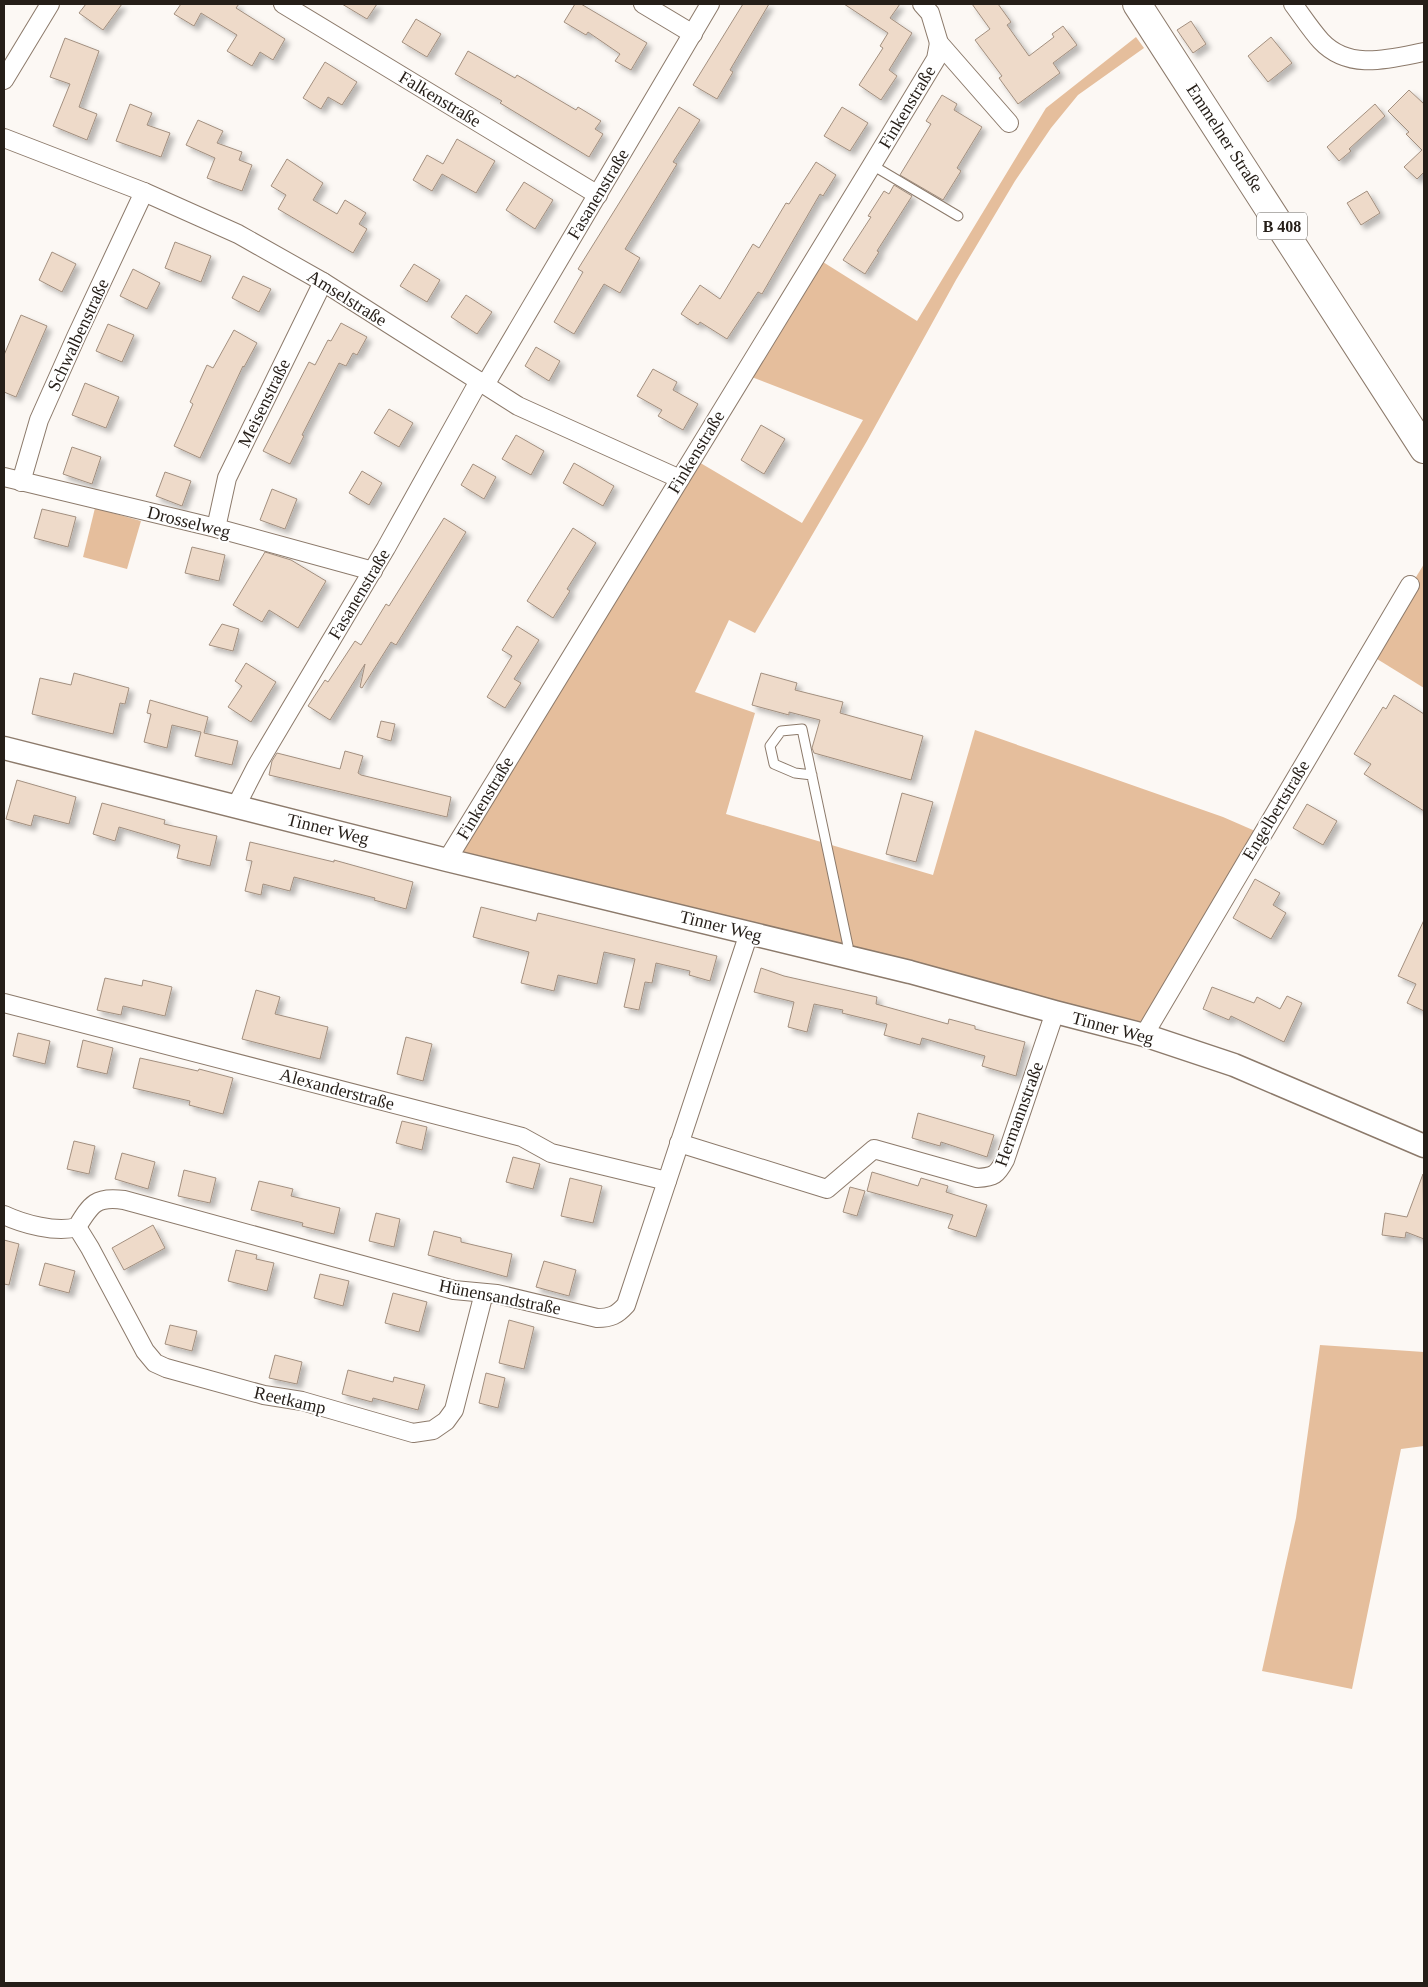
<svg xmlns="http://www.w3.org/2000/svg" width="1428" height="1987" font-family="'Times New Roman',serif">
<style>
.green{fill:#e5be9c}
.building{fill:#eedac9;stroke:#a28f7f;filter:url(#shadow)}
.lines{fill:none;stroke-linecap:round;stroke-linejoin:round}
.service-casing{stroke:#8c7a6b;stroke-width:11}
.minor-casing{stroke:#8c7a6b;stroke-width:20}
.tertiary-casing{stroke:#8c7a6b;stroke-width:25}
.primary-casing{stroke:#8c7a6b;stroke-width:30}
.service{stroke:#fff;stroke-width:9}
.minor{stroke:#fff;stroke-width:18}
.tertiary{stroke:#fff;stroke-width:22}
.primary{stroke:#fff;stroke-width:28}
.labels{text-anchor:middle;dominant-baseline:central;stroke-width:4;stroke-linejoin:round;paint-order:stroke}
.shield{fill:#fff;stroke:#66625d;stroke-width:1}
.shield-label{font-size:16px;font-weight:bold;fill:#251e18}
.street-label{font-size:18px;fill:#251e18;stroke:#fff}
</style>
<defs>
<filter id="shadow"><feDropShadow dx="4.5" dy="4.5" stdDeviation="2.5" flood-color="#0004"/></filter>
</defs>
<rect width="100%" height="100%" fill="#fcf8f4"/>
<!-- green -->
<g class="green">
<path d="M1136,37L1144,48L1078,95L1051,128L1015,181L956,280L867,441L755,633L729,620L695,692L755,713L726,814L933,875L975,730L1223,817L1262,834L1150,1022L1121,1021L453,851L692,458L802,523L863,420L744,374L815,257L917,321L1046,108Z"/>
<path d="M95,508L141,521L127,569L83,557Z"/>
<path d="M1424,564V688L1369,654Z"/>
<path d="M1320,1345L1424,1352V1446L1401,1449L1352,1689L1262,1671L1296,1518Z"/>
</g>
<!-- building -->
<g class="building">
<path d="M86,4H122L103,30L79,13Z"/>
<path d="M181,4H239L236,8L285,39L273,60L260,52L252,66L227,51L237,35L201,13L194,26L174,14Z"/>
<path d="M342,4H377L367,19Z"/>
<path d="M575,4H581L647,43L631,70L615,61L620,54L588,32L586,35L564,22Z"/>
<path d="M743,4H769L730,70L733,72L717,99L693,85Z"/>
<path d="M844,4H900L890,18L912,33L889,70L897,76L881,100L859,85L883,48L880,46L888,33Z"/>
<path d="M972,4H998L1011,22L1007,25L1029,56L1054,37L1052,34L1063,26L1077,45L1053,63L1060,73L1018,104L999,78L1002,76L975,40L990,29Z"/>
<path d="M416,19L441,34L427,57L402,42Z"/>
<path d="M1191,21L1206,44L1193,53L1177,30Z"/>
<path d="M1271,37L1292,63L1268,82L1248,56Z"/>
<path d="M65,38L99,51L79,107L97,114L87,140L53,126L70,84L50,77Z"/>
<path d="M468,51L515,78L517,75L576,110L578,107L601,121L595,129L603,134L589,157L500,103L502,101L455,74Z"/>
<path d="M325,62L357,82L342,105L328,97L321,109L303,98Z"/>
<path d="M1409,90L1424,104V172L1417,179L1404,167L1422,150L1406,134L1409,132L1388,111Z"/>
<path d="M942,95L957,104L954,110L982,127L957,168L961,171L943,200L900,175L931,124L926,121Z"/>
<path d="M130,104L152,113L147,125L170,133L161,157L116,141Z"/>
<path d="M1375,104L1385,116L1349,149L1351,151L1339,161L1327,147Z"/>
<path d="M679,107L700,120L673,162L677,164L625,249L640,258L620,293L604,284L574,334L554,322L583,272L578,269Z"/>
<path d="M842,107L868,123L850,151L824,136Z"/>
<path d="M198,120L223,131L217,143L242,152L239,160L252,165L242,191L207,178L215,158L186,145Z"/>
<path d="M457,139L495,161L476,193L442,174L432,191L413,180L427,155L443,164Z"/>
<path d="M287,159L323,183L313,200L337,214L345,200L366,213L359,224L367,229L353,253L278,209L286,195L271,186Z"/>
<path d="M816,162L836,175L823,196L820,194L762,294L758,292L727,339L700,322L698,325L681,314L700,285L720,299L753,244L759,248L786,203L789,204Z"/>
<path d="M524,182L553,200L535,229L506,210Z"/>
<path d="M894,185L912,196L877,251L879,252L865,274L843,260L871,217L868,216L884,191L889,194Z"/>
<path d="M1367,191L1380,213L1361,225L1347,203Z"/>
<path d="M175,242L211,256L201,282L165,268Z"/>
<path d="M52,252L76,264L62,292L39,280Z"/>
<path d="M414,264L440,280L427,302L400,286Z"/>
<path d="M133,269L160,283L147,309L120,296Z"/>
<path d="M243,276L271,289L259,312L232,298Z"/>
<path d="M466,295L492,312L477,334L451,317Z"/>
<path d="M21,315L47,326L16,397L4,392V355Z"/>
<path d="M341,323L367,337L357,355L353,353L346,366L339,363L302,435L304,436L290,464L263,451L309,362L315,365L328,340L331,341Z"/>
<path d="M108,324L134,335L122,362L96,351Z"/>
<path d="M234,330L257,343L244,367L243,366L200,458L174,446L193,404L190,402L207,365L213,368Z"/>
<path d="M536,347L560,361L549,381L525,366Z"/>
<path d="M653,369L677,382L673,390L698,404L683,430L658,416L662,410L637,396Z"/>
<path d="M85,383L119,397L106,428L72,415Z"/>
<path d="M389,409L413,423L399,447L374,433Z"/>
<path d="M761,425L785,439L764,474L741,460Z"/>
<path d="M516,435L544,451L531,475L502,459Z"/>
<path d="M72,447L101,457L92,484L63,474Z"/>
<path d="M574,463L614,486L603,506L563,483Z"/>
<path d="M473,464L496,477L484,499L461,485Z"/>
<path d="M362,471L382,483L369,505L349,493Z"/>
<path d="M165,472L191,481L182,506L156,496Z"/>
<path d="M272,489L297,499L285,529L260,520Z"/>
<path d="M42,509L76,517L68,547L34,538Z"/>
<path d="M444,518L466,532L396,645L391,642L362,688L360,687L365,664L330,720L308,706L325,680L328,682L355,641L361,645L386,604L389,606Z"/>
<path d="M573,528L596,543L567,589L570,591L553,618L527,601Z"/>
<path d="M192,547L225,555L219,581L185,573Z"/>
<path d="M265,552L291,560L326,581L298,628L269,610L262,622L233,605Z"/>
<path d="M222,624L239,629L233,651L209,645Z"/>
<path d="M517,626L539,640L514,679L521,683L505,708L487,697L512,656L502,650Z"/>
<path d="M246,663L276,682L251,722L228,707L242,686L235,681Z"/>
<path d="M74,673L129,688L125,704L120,703L113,734L32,714L40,678L71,685Z"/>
<path d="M761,673L797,683L795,690L843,702L840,713L923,736L911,780L814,753L812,748L820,720L789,712V715L752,705Z"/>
<path d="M1394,695L1424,714V811L1364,774L1371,764L1354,754L1383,707L1386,709Z"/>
<path d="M150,700L208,717L204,733L238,741L232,765L195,756L201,732L172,725L167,748L144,742L151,714L147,713Z"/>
<path d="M381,721L395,724L391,741L377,737Z"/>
<path d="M345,751L363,756L358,773L361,775L451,797L447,817L269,775L272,761L277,753L340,769Z"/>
<path d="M17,780L76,797L69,824L34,815L31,826L6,819Z"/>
<path d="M902,793L933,802L916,862L886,854Z"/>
<path d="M102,803L165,820L164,824L217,836L210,866L177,858L180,845L119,827L115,841L93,834Z"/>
<path d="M1307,804L1337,821L1323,845L1293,828Z"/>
<path d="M250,842L334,862V860L413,882L406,909L374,900L375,898L294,877L290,891L263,884L261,895L245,891L252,861L246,860Z"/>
<path d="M1255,879L1280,893L1273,905L1286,913L1271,939L1233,918Z"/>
<path d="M481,907L536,921L538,913L717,956L710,981L689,975L690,971L656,963L652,983L645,982L639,1010L624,1007L635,959L604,952L597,984L558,975L554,991L521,983L529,952L473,937Z"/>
<path d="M1424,920V1011L1407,1003L1416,984L1398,976Z"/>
<path d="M761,968L784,976L877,997L876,1004L948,1024L949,1019L975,1026V1029L1025,1042L1016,1076L982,1066L985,1056L922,1038L920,1045L884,1035L887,1024L842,1013L843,1010L814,1004L807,1032L788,1027L794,1002L754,992Z"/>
<path d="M105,978L142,986L143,980L172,987L165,1016L123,1006L121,1015L97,1010Z"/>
<path d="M1212,987L1254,1003L1257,997L1280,1009L1287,996L1302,1003L1284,1042L1231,1016L1229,1020L1203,1009Z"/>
<path d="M256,990L280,997L275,1014L328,1027L320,1059L242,1039Z"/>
<path d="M18,1033L50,1041L45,1064L13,1056Z"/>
<path d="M406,1037L432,1044L423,1081L397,1074Z"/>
<path d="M83,1040L113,1048L107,1074L77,1067Z"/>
<path d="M140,1058L198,1071L199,1069L233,1078L223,1114L189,1105L190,1101L133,1088Z"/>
<path d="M918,1113L994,1135L987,1157L941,1142L940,1146L912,1138Z"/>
<path d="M402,1121L427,1127L422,1150L396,1143Z"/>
<path d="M74,1141L95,1146L89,1174L67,1169Z"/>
<path d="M122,1153L155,1162L148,1189L115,1179Z"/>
<path d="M513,1157L540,1164L533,1189L506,1182Z"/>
<path d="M184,1170L216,1178L210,1203L178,1196Z"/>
<path d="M872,1172L918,1186L921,1178L948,1186L946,1192L987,1205L976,1237L948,1228L953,1215L867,1191Z"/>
<path d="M1423,1174L1424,1239L1406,1232L1405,1238L1382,1235L1385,1213L1407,1217Z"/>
<path d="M570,1178L602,1186L593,1223L561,1216Z"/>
<path d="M259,1181L293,1189L291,1196L340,1208L334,1234L302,1226L303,1223L251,1210Z"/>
<path d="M850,1187L865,1191L857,1216L843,1212Z"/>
<path d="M376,1213L400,1219L394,1247L369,1241Z"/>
<path d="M153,1225L165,1248L124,1270L112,1248Z"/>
<path d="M434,1231L461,1238V1242L512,1254L507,1277L428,1255Z"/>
<path d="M4,1240L19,1244L9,1285L4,1284Z"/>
<path d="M236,1250L257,1255L256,1259L274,1263L267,1291L228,1281Z"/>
<path d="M544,1261L576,1270L569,1296L536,1287Z"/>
<path d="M45,1263L75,1271L69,1293L39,1285Z"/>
<path d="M320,1274L349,1281L343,1306L314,1298Z"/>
<path d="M393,1293L427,1302L419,1332L385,1323Z"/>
<path d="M509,1320L534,1327L524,1369L499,1363Z"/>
<path d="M170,1325L197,1331L192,1351L165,1344Z"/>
<path d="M275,1355L302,1362L297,1384L269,1378Z"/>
<path d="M348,1370L393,1382L394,1377L425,1385L418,1410L373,1398L372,1402L342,1394Z"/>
<path d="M486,1373L505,1378L498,1408L479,1403Z"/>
</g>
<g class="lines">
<defs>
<g id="service">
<path d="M872,165L958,216"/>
<path d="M812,775L795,773L774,764L770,746L781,731L802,729L848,946L846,956"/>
</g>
<g id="minor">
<path d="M283,4L598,195"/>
<path d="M643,4L693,34"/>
<path d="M922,4L930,13L939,43L1009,123"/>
<path d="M1293,4C1302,16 1311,30 1321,41C1349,71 1389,59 1424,52"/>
<path d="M4,80L50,4"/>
<path d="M4,138L144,192L238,234L323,282L518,406L680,479"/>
<path d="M485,385L710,4"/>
<path d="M4,477L216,528L373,571"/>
<path d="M21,482L39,420L76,337L144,192"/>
<path d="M216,528L227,478L323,282"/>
<path d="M236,806L256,767L386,548L479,381"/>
<path d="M447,860L872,165L936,59L939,43"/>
<path d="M4,1003L522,1137L551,1153L667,1181"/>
<path d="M1144,1035L1410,585"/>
<path d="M679,1143L827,1189L874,1149L977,1178C994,1177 997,1175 1005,1160L1055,1012"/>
<path d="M4,1215C23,1224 56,1233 77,1227C91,1204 96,1196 124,1200L454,1290L497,1294L597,1318C611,1318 617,1315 626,1305L749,933"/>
<path d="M77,1227L90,1248L145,1351L155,1363L166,1368L264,1395L302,1401L413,1433L433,1430L446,1421L454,1410L484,1293"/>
</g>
<path id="tertiary" d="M4,748L447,860L910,972L1055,1012L1144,1035L1234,1065L1424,1146"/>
<path id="primary" d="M1137,4L1424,449"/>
</defs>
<!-- service casing -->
<use href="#service" class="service-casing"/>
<!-- minor casing -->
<use href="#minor" class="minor-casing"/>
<!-- tertiary casing -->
<use href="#tertiary" class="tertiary-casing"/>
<!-- primary casing -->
<use href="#primary" class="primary-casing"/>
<!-- service -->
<use href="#service" class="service"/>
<!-- minor -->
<use href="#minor" class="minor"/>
<!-- tertiary -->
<use href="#tertiary" class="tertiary"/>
<!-- primary -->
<use href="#primary" class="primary"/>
</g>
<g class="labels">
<!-- shield labels -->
<rect class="shield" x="1257" y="212.5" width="50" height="27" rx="4"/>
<g class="shield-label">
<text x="1282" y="226">B 408</text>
</g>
<!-- street labels -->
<g class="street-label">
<text transform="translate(440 99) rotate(31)">Falkenstraße</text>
<text transform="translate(907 107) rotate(-59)">Finkenstraße</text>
<text transform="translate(1225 138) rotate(57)">Emmelner Straße</text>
<text transform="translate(598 194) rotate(-59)">Fasanenstraße</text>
<text transform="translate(347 298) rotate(32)">Amselstraße</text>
<text transform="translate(78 335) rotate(-65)">Schwalbenstraße</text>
<text transform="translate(264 403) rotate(-64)">Meisenstraße</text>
<text transform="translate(696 452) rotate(-59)">Finkenstraße</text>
<text transform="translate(189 522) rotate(14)">Drosselweg</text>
<text transform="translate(359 594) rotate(-59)">Fasanenstraße</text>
<text transform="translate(485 798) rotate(-59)">Finkenstraße</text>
<text transform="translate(1276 810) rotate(-59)">Engelbertstraße</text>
<text transform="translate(328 829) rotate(14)">Tinner Weg</text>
<text transform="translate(721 926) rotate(14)">Tinner Weg</text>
<text transform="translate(1113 1028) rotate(15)">Tinner Weg</text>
<text transform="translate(337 1089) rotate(15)">Alexanderstraße</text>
<text transform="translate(1019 1114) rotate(-70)">Hermannstraße</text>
<text transform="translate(500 1297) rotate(11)">Hünensandstraße</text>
<text transform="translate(290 1400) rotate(13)">Reetkamp</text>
</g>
</g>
<!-- border -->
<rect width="1428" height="1987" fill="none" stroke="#251e18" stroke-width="10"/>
</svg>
